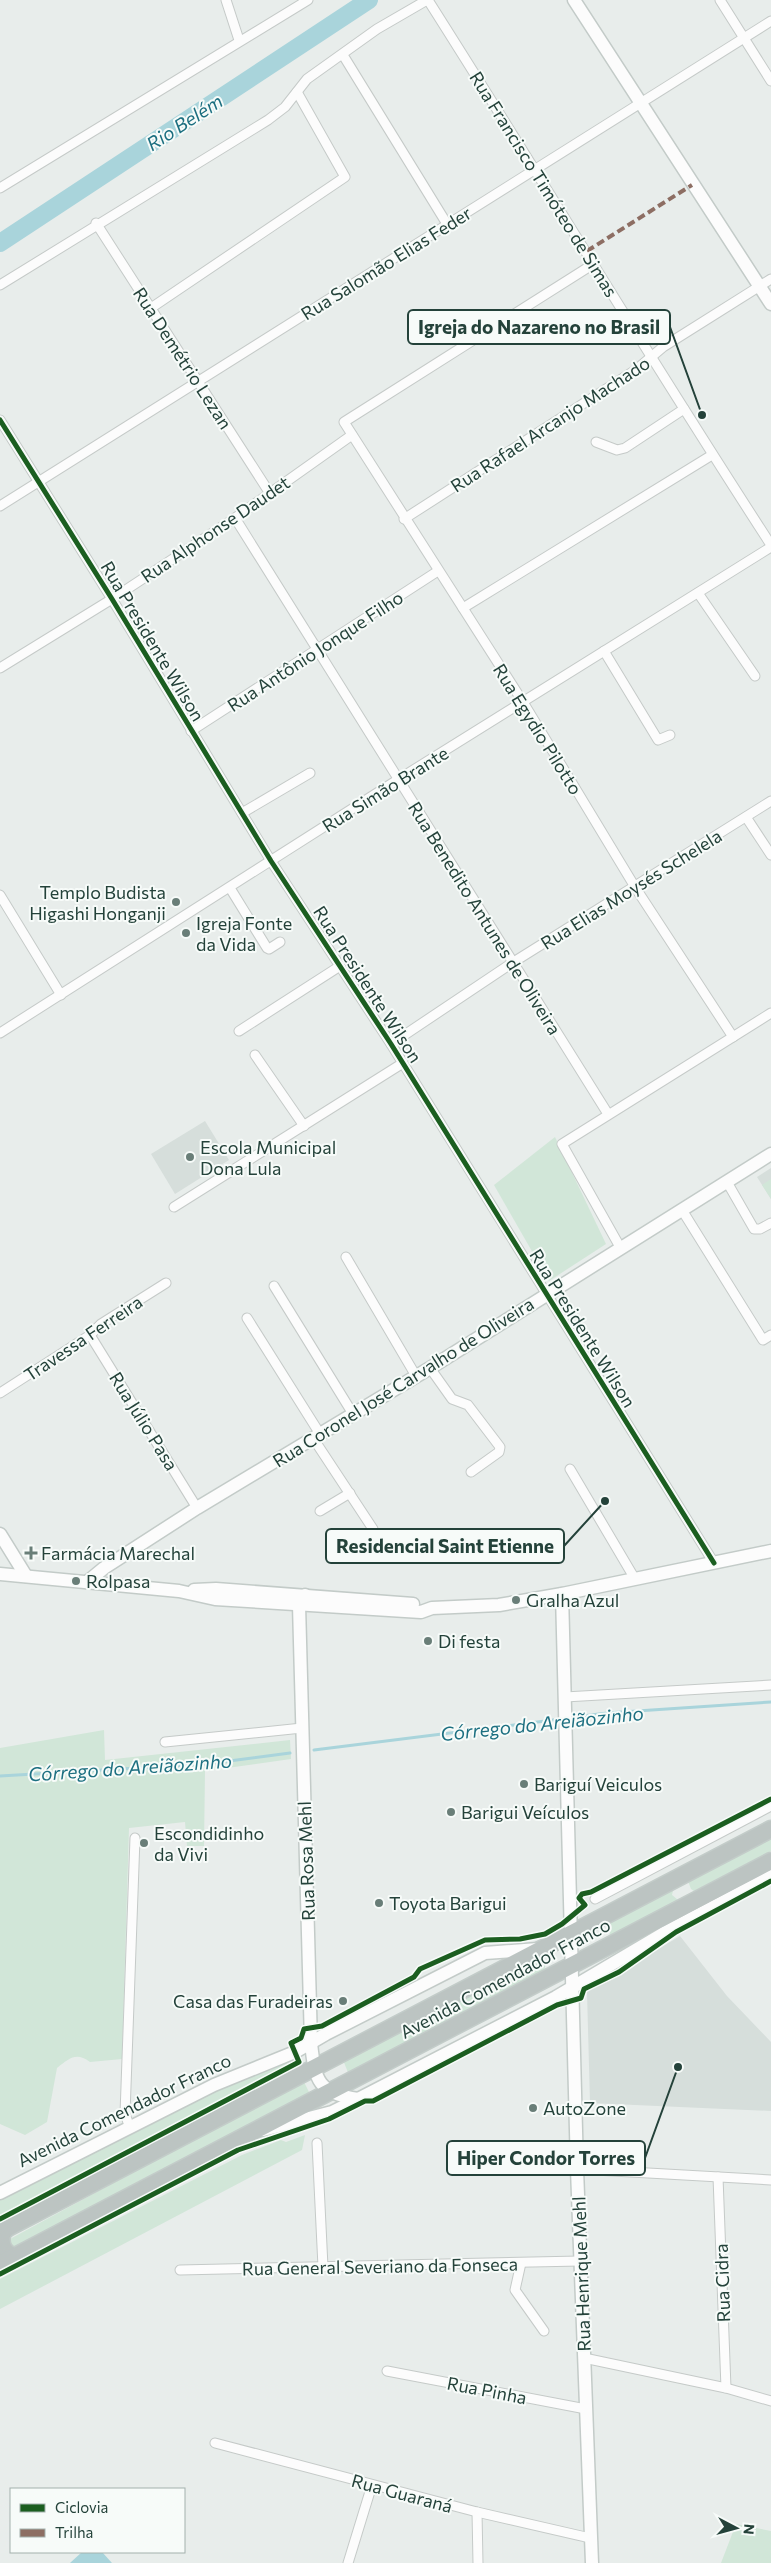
<svg xmlns="http://www.w3.org/2000/svg" width="771" height="2563" font-family="Commissioner,sans-serif">
<style>
.built{fill:#d6dedb}
.green{fill:#d1e6d8}
.water{fill:#a9d4db}
.lines{fill:none;stroke-linecap:round;stroke-linejoin:round}
.stream{stroke:#a9d4db;stroke-width:3}
.river{stroke:#a9d4db;stroke-width:18}
.street-casing{stroke:#c5cac8;stroke-width:11}
.secondary-casing{stroke:#c3cbc8;stroke-width:15}
.highway-casing{stroke:#c3ccc9;stroke-width:19}
.street{stroke:#fcfcfc;stroke-width:9}
.secondary{stroke:#fcfcfc;stroke-width:12}
.highway{stroke:#bcc4c2;stroke-width:16}
.quiet{stroke:#8d6e63;stroke-width:4;stroke-dasharray:8 4;stroke-linecap:butt}
.cycleway-casing{stroke:#f7fbf9;stroke-width:8}
.cycleway{stroke:#1b5e20;stroke-width:5}
.poi-dot{fill:#697e78;stroke:#f7fbf9;stroke-width:2}
.labels{text-anchor:middle;dominant-baseline:central;stroke-width:4;stroke-linejoin:round;paint-order:stroke}
.street-label{font-size:18px;fill:#24423a;stroke:#f7fbf9}
.poi-label{font-size:18px;fill:#24423a;stroke:#f7fbf9;text-anchor:start}
.water-label{font-size:19px;font-style:italic;fill:#1c6f80;stroke:#f7fbf9}
.leader{fill:none;stroke:#24423a;stroke-width:2}
.callout-dot{fill:#24423a;stroke:#f7fbf9;stroke-width:2}
.callout{fill:#f7fbf9;stroke:#24423a;stroke-width:2}
.callout-label{font-size:19px;text-anchor:middle;font-weight:bold;fill:#24423a}
</style>
<rect width="100%" height="100%" fill="#e8edeb"/>
<!-- built -->
<g class="built">
<path d="M205,1121L229,1160L175,1194L151,1154Z"/>
<path d="M771,1168V1199L757,1177Z"/>
<path d="M680,1936L727,1996L771,2042V2111L590,2103L587,1992Z"/>
</g>
<!-- green -->
<g class="green">
<path d="M555,1137L606,1244L549,1281L494,1185Z"/>
<path d="M771,1179V1199L762,1185Z"/>
<path d="M104,1730L105,1760L290,1740L291,1759L205,1771L204,1846H187L185,1822L129,1828L122,2059L90,2062C76,2052 70,2058 57,2068L47,2122L25,2135L0,2124V1748Z"/>
<path d="M771,1835V1851L694,1891L691,1889L688,1881Z"/>
<path d="M674,1886L672,1895L678,1900L610,1938L609,1921Z"/>
<path d="M545,1956V1971L349,2075L343,2060Z"/>
<path d="M295,2057L299,2068L0,2223V2198L201,2096Z"/>
<path d="M303,2080L310,2094L23,2245L13,2248L10,2244V2239Z"/>
<path d="M305,2135L302,2150L0,2309V2279L242,2155L281,2140L286,2142Z"/>
<path d="M736,2524L771,2531V2563H721Z"/>
</g>
<!-- water -->
<path class="water" d="M82,2552H102L112,2563H70Z"/>
<g class="lines">
<!-- stream -->
<g class="stream">
<path d="M567,1718L607,1713L771,1702"/>
<path d="M314,1750L561,1719"/>
<path d="M0,1776L206,1764L290,1753"/>
</g>
<!-- river -->
<path class="river" d="M0,243L369,0"/>
<defs>
<g id="street">
<path d="M226,0L239,40"/>
<path d="M428,0C543,181 654,365 771,545"/>
<path d="M720,0L771,81"/>
<path d="M343,55L447,224"/>
<path d="M0,188L308,0"/>
<path d="M96,223L269,492"/>
<path d="M595,263L344,422L523,702L635,887L733,1037"/>
<path d="M0,285L268,120L285,107L307,79L377,29L427,0"/>
<path d="M151,308L345,177L297,92"/>
<path d="M0,420L112,599L271,861L391,1044L714,1563"/>
<path d="M596,442L617,450L625,448L684,409"/>
<path d="M0,506L771,21"/>
<path d="M235,518L608,1114"/>
<path d="M404,519L637,369L663,347L771,279"/>
<path d="M698,593L755,676"/>
<path d="M463,608L712,455"/>
<path d="M604,651L658,740L670,735"/>
<path d="M0,668L112,599L235,518L352,435"/>
<path d="M191,731L438,571"/>
<path d="M242,813L310,773"/>
<path d="M746,817L771,855"/>
<path d="M230,888L267,948L269,949L280,942"/>
<path d="M0,895L61,995"/>
<path d="M239,1031L340,966"/>
<path d="M0,1033L399,779L771,547"/>
<path d="M391,1044L512,963L771,801"/>
<path d="M255,1055L304,1126"/>
<path d="M727,1182L754,1229H760L771,1223"/>
<path d="M174,1207L403,1063"/>
<path d="M682,1210L763,1340L771,1335"/>
<path d="M620,1247L562,1144L771,1013"/>
<path d="M346,1257L416,1376"/>
<path d="M274,1286L353,1414"/>
<path d="M247,1318L320,1434"/>
<path d="M90,1335L197,1508"/>
<path d="M430,1368L452,1399L468,1405L500,1447L499,1452L471,1472"/>
<path d="M0,1393L90,1335L101,1324L166,1283"/>
<path d="M313,1438L373,1529V1537L362,1545"/>
<path d="M570,1469L635,1579"/>
<path d="M320,1511L350,1493"/>
<path d="M565,1697L771,1685"/>
<path d="M165,1742L302,1728"/>
<path d="M595,1899L771,1806"/>
<path d="M130,2128L125,2114L135,1838"/>
<path d="M317,2143L323,2267"/>
<path d="M577,2169L771,2180"/>
<path d="M718,2177L726,2388"/>
<path d="M521,2263L515,2290L544,2331"/>
<path d="M180,2270L580,2261"/>
<path d="M584,2358L726,2388L771,2401"/>
<path d="M387,2371L586,2409"/>
<path d="M215,2443L477,2512L590,2538"/>
<path d="M477,2512L478,2563"/>
<path d="M348,2563L372,2485"/>
</g>
<g id="secondary">
<path d="M574,0L771,304"/>
<path d="M0,1534L26,1576"/>
<path d="M0,1574L179,1591L215,1599L421,1612L432,1608L499,1605L562,1594L771,1551"/>
<path d="M87,1582L104,1568L197,1508L430,1368L771,1154"/>
<path d="M194,1590L216,1589L413,1604"/>
<path d="M562,1594L577,2169L592,2563"/>
<path d="M305,1595L299,1605L311,2043C315,2081 318,2093 358,2099"/>
<path d="M263,2130L332,2112L358,2099L556,1997L666,1932L771,1876"/>
<path d="M0,2193L214,2085L295,2052L326,2034L485,1953L538,1949"/>
</g>
<g id="highway">
<path d="M7,2228L2,2234C0,2246 4,2252 14,2257"/>
<path d="M0,2232L771,1829"/>
<path d="M0,2264L771,1861"/>
</g>
</defs>
<!-- street casing -->
<use href="#street" class="street-casing"/>
<!-- secondary casing -->
<use href="#secondary" class="secondary-casing"/>
<!-- highway casing -->
<use href="#highway" class="highway-casing"/>
<!-- street -->
<use href="#street" class="street"/>
<!-- secondary -->
<use href="#secondary" class="secondary"/>
<!-- highway -->
<use href="#highway" class="highway"/>
<!-- quiet -->
<path class="quiet" d="M587,251L692,185"/>
<defs>
<g id="cycleway">
<path d="M0,420L112,599L271,861L391,1044L714,1563"/>
<path d="M0,2219L299,2062L291,2043L301,2038L304,2029L322,2026L414,1977L420,1969L485,1940L520,1939L545,1934L562,1924L585,1905L579,1898L582,1894L591,1892L771,1799"/>
<path d="M0,2274L238,2150L329,2119L365,2101H373L557,2005L581,1998L584,1989L619,1972L676,1932L771,1881"/>
</g>
</defs>
<!-- cycleway casing -->
<use href="#cycleway" class="cycleway-casing"/>
<!-- cycleway -->
<use href="#cycleway" class="cycleway"/>
</g>
<!-- markers -->
<g class="poi-dot">
<circle cx="176" cy="902" r="5"/>
<circle cx="186" cy="933" r="5"/>
<circle cx="190" cy="1157" r="5"/>
<path d="M28.5 1545.5h5v5h5v5h-5v5h-5v-5h-5v-5h5z"/>
<circle cx="76" cy="1581" r="5"/>
<circle cx="516" cy="1600" r="5"/>
<circle cx="428" cy="1641" r="5"/>
<circle cx="524" cy="1784" r="5"/>
<circle cx="451" cy="1812" r="5"/>
<circle cx="144" cy="1843" r="5"/>
<circle cx="379" cy="1903" r="5"/>
<circle cx="343" cy="2001" r="5"/>
<circle cx="533" cy="2108" r="5"/>
</g>
<g class="labels">
<!-- street labels -->
<g class="street-label">
<text transform="translate(544 184) rotate(58)">Rua Francisco Timóteo de Simas</text>
<text transform="translate(386 263) rotate(-32)">Rua Salomão Elias Feder</text>
<text transform="translate(183 358) rotate(57)">Rua Demétrio Lezan</text>
<text transform="translate(550 424) rotate(-33)">Rua Rafael Arcanjo Machado</text>
<text transform="translate(215 529) rotate(-34)">Rua Alphonse Daudet</text>
<text transform="translate(153 641) rotate(59)">Rua Presidente Wilson</text>
<text transform="translate(315 651) rotate(-33)">Rua Antônio Jonque Filho</text>
<text transform="translate(538 729) rotate(58)">Rua Egydio Pilotto</text>
<text transform="translate(385 789) rotate(-32)">Rua Simão Brante</text>
<text transform="translate(631 889) rotate(-32)">Rua Elias Moysés Schelela</text>
<text transform="translate(485 918) rotate(58)">Rua Benedito Antunes de Oliveira</text>
<text transform="translate(368 984) rotate(57)">Rua Presidente Wilson</text>
<text transform="translate(583 1328) rotate(58)">Rua Presidente Wilson</text>
<text transform="translate(83 1338) rotate(-34)">Travessa Ferreira</text>
<text transform="translate(403 1382) rotate(-32)">Rua Coronel José Carvalho de Oliveira</text>
<text transform="translate(144 1421) rotate(58)">Rua Júlio Pasa</text>
<text transform="translate(306 1861) rotate(-92)">Rua Rosa Mehl</text>
<text transform="translate(505 1978) rotate(-28)">Avenida Comendador Franco</text>
<text transform="translate(124 2110) rotate(-26)">Avenida Comendador Franco</text>
<text transform="translate(380 2266) rotate(-1)">Rua General Severiano da Fonseca</text>
<text transform="translate(581 2274) rotate(-92)">Rua Henrique Mehl</text>
<text transform="translate(722 2283) rotate(-92)">Rua Cidra</text>
<text transform="translate(487 2390) rotate(11)">Rua Pinha</text>
<text transform="translate(402 2493) rotate(15)">Rua Guaraná</text>
</g>
<!-- poi labels -->
<g class="poi-label">
<text x="166" y="892" text-anchor="end">Templo Budista<tspan x="166" dy="21">Higashi Honganji</tspan></text>
<text x="196" y="923">Igreja Fonte<tspan x="196" dy="21">da Vida</tspan></text>
<text x="200" y="1147">Escola Municipal<tspan x="200" dy="21">Dona Lula</tspan></text>
<text x="41" y="1553">Farmácia Marechal</text>
<text x="86" y="1581">Rolpasa</text>
<text x="526" y="1600">Gralha Azul</text>
<text x="438" y="1641">Di festa</text>
<text x="534" y="1784">Bariguí Veiculos</text>
<text x="461" y="1812">Barigui Veículos</text>
<text x="154" y="1833">Escondidinho<tspan x="154" dy="21">da Vivi</tspan></text>
<text x="389" y="1903">Toyota Barigui</text>
<text x="333" y="2001" text-anchor="end">Casa das Furadeiras</text>
<text x="543" y="2108">AutoZone</text>
</g>
<!-- water labels -->
<g class="water-label">
<text transform="translate(184 122) rotate(-33)">Rio Belém</text>
<text transform="translate(542 1723) rotate(-6)">Córrego do Areiãozinho</text>
<text transform="translate(130 1767) rotate(-4)">Córrego do Areiãozinho</text>
</g>
</g>
<!-- callouts -->
<path class="leader" d="M702 415L670 327M605 1501L564 1546M678 2067L645 2158"/>
<g class="callout-dot">
<circle cx="702" cy="415" r="5"/>
<circle cx="605" cy="1501" r="5"/>
<circle cx="678" cy="2067" r="5"/>
</g>
<g class="callout">
<rect x="408" y="310" width="262" height="34" rx="5"/>
<rect x="326" y="1529" width="238" height="34" rx="5"/>
<rect x="447" y="2141" width="198" height="34" rx="5"/>
</g>
<g class="callout-label">
<text x="539" y="334">Igreja do Nazareno no Brasil</text>
<text x="445" y="1553">Residencial Saint Etienne</text>
<text x="546" y="2165">Hiper Condor Torres</text>
</g>
<!-- legend -->
<rect x="10" y="2488" width="175" height="65" fill="#f7fbf9" stroke="#a3b1ad"/>
<rect x="20" y="2504" width="25" height="8" fill="#1b5e20" stroke="#a3b1ad"/>
<text x="55" y="2513" font-size="15" fill="#24423a">Ciclovia</text>
<rect x="20" y="2529" width="25" height="8" fill="#8d6e63" stroke="#a3b1ad"/>
<text x="55" y="2538" font-size="15" fill="#24423a">Trilha</text>
<!-- north arrow -->
<g transform="translate(736 2528) rotate(96)" stroke="#f7fbf9" stroke-width="4" paint-order="stroke">
<path d="M0-4L9 19L0 12L-9 19Z" fill="#24423a"/>
<text y="-8" font-size="14" font-weight="bold" text-anchor="middle" fill="#24423a">N</text>
</g>
</svg>
